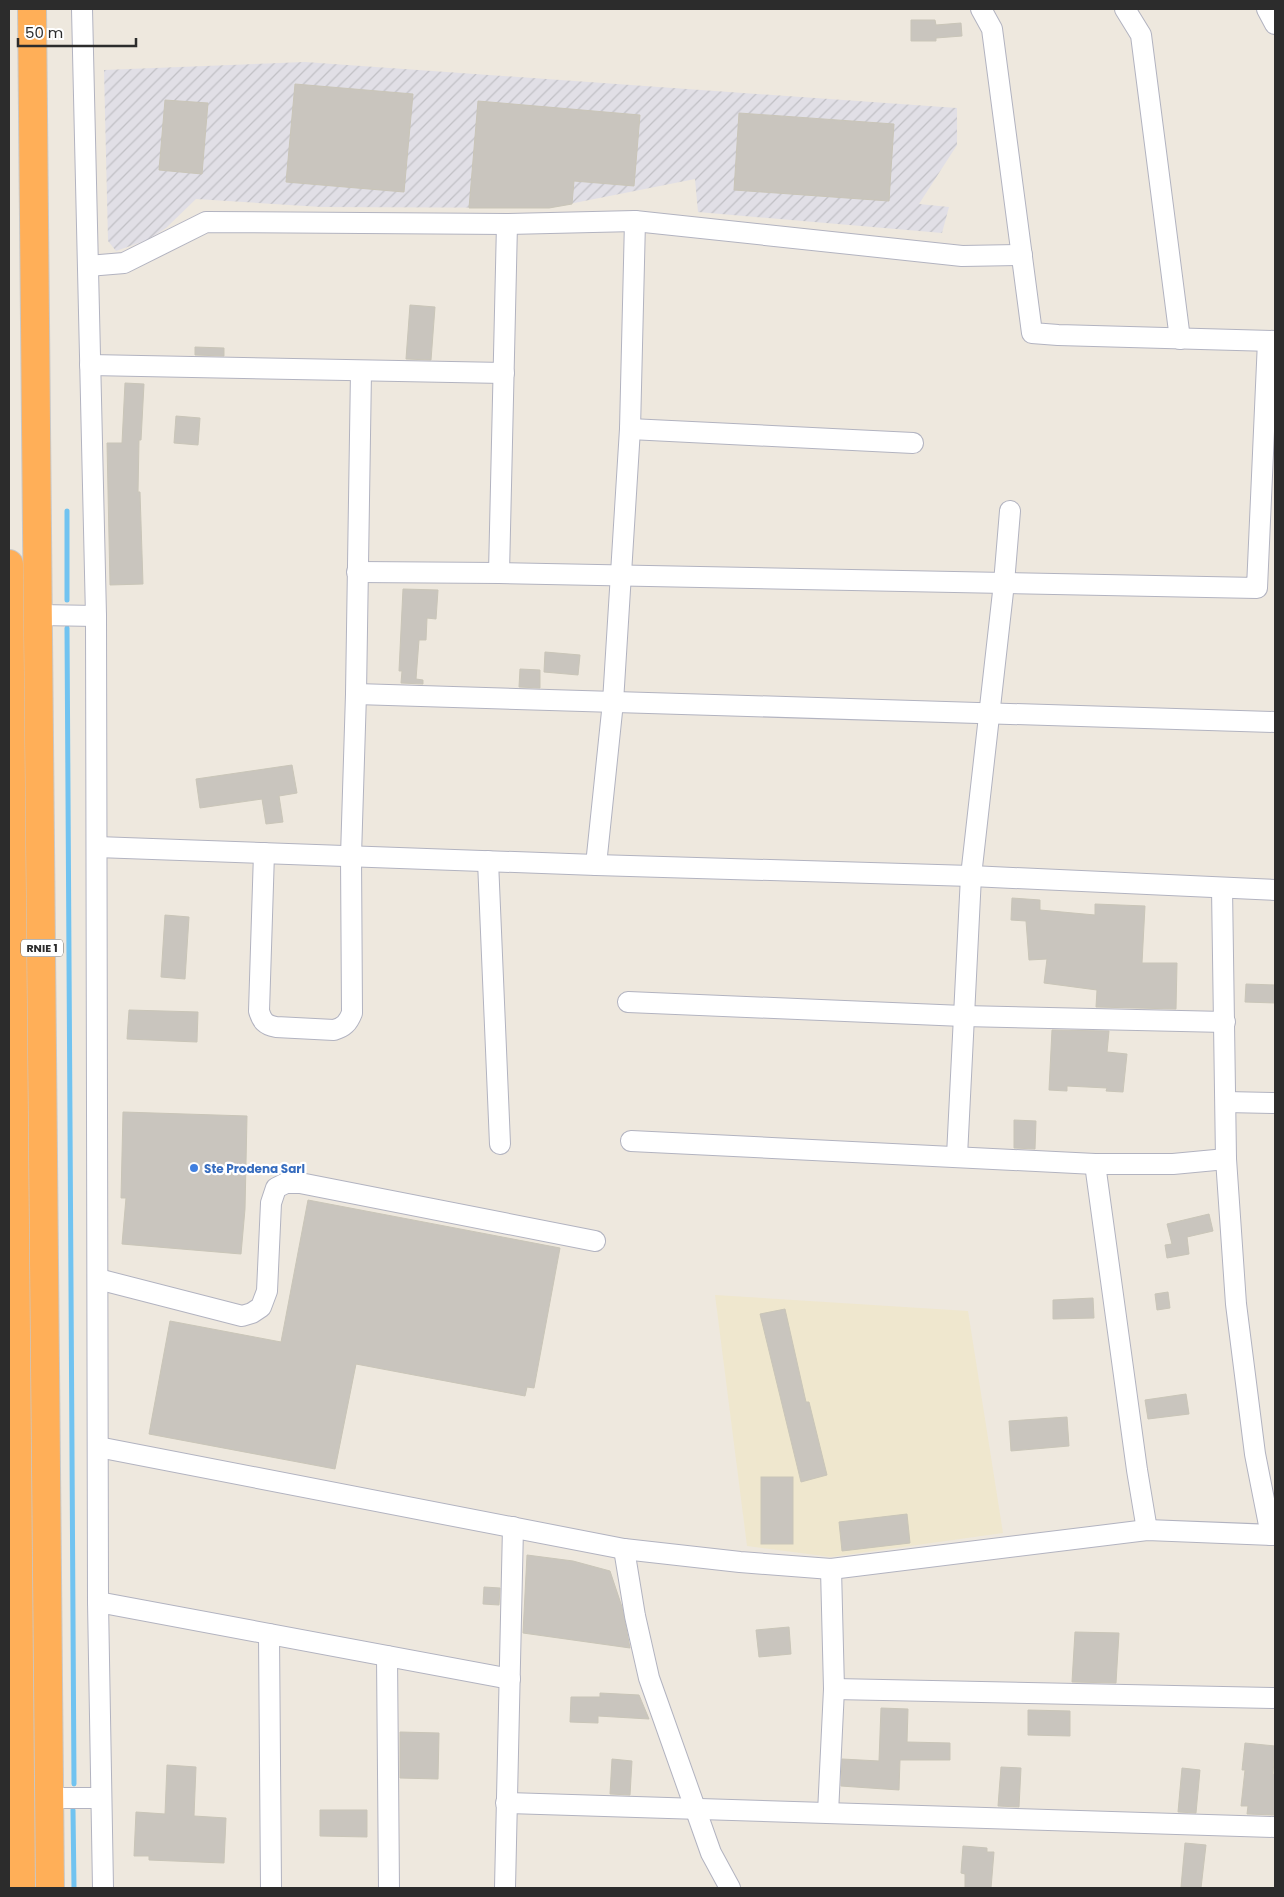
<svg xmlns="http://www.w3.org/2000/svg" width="1284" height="1897" font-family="Poppins,sans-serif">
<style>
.industrial{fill:url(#industrial-furrows)}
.education{fill:#efe7ce}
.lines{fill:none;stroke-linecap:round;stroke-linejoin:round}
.stream{stroke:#71c3f0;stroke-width:5}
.building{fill:#c9c5be;stroke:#c9c5b8}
.minor-casing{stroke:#b2b3c0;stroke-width:22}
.highway-casing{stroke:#c8c8c8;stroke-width:30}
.minor{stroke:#fff;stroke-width:20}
.highway{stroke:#ffaf58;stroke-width:28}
.shop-dot{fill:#3f7fe0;stroke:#fff;stroke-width:2}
.labels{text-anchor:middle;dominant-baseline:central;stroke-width:4.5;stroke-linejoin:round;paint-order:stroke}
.shield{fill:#fff;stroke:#6b6b6b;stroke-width:1}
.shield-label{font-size:11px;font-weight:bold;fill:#2c2c2c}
.shop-label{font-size:12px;font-weight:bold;fill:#366cbe;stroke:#fff;text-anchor:start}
</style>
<defs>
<pattern id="industrial-furrows" width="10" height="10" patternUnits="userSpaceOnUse" patternTransform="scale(1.25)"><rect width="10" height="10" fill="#e1dfe6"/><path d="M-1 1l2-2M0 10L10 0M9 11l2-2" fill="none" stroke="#c1c0c5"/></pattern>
</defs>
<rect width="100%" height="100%" fill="#eee8de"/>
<!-- industrial -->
<path class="industrial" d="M305,62L957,108V145L919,204L949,207L942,233L698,212L695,179L549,208L321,207L196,199L166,228L147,240L116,251L108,241L104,70Z"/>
<!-- education -->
<path class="education" d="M715,1295L968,1311L1003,1533L831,1557L747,1546Z"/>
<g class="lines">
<!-- stream -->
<g class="stream">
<path d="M67,600V511"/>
<path d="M67,628L74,1784"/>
<path d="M73,1810L74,1888"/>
</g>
</g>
<!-- building -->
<g class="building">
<path d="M911,20H935L936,25L961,23L962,36L936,38V41H911Z"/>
<path d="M295,84L413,94L404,192L286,182Z"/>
<path d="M165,100L208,103L202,174L159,170Z"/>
<path d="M478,101L640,115L634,186L574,181L572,204L549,208H469Z"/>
<path d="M739,113L894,124L889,201L734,190Z"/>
<path d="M410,305L435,307L431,360L406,359Z"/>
<path d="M195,347L224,348V356L195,355Z"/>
<path d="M125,383L144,384L141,440H139L138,492H140L143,584L110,585L107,443H122Z"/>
<path d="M176,416L200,418L198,445L174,443Z"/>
<path d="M403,589L438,590L436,619L427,618L426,640H419L416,679L423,680V684L401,683L402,671H399Z"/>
<path d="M545,652L580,655L578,675L544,672Z"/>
<path d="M520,669L540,670V688L519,687Z"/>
<path d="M292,765L297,793L279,796L283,822L266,824L262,799L200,808L196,779Z"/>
<path d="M1012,898L1040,900V910L1095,915V904L1145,906L1142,963H1177L1176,1009L1096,1007L1097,990L1044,983L1047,959L1029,960L1026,921L1011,920Z"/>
<path d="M165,915L189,917L185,979L161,977Z"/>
<path d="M1246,984L1275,985V1003L1245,1002Z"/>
<path d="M129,1010L198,1012L197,1042L127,1039Z"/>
<path d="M1052,1030L1109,1031L1107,1052L1127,1054L1123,1092L1106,1091L1107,1088L1067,1086V1091L1049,1090Z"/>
<path d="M123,1112L247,1116L245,1209L241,1254L122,1244L126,1198H121Z"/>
<path d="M1014,1120L1036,1121L1035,1149L1014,1148Z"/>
<path d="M308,1200L560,1248L534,1388L527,1387L525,1396L356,1364L335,1469L149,1434L170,1321L281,1342Z"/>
<path d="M1209,1214L1213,1231L1187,1237L1189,1254L1167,1258L1165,1245L1172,1244L1167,1224Z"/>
<path d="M1168,1292L1170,1308L1157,1310L1155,1294Z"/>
<path d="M1093,1298L1094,1318L1053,1319V1300Z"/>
<path d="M785,1309L806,1402H809L827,1475L801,1482L760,1314Z"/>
<path d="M1186,1394L1189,1414L1148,1419L1145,1400Z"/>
<path d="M1067,1417L1069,1446L1011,1451L1009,1421Z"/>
<rect x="761" y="1477" width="32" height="67"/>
<path d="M907,1514L910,1543L842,1551L839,1522Z"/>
<path d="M527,1555L573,1561L610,1571L622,1607L630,1648L523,1633Z"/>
<path d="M484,1587L500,1588L499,1605L483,1604Z"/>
<path d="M789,1627L791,1654L759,1657L756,1630Z"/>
<path d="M1075,1632L1119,1633L1116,1683L1072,1682Z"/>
<path d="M600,1693L639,1695L649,1719L598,1716V1723L570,1722L571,1697H600Z"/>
<path d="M881,1708L908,1709L907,1742L950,1743V1760H900L899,1790L841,1786L842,1759L879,1761Z"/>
<path d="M1028,1710L1070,1711V1736L1028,1735Z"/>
<path d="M400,1732L439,1733L438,1779L400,1778Z"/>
<path d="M1245,1743L1275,1746L1273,1774L1275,1775V1815L1247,1814L1248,1806H1241L1245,1770H1242Z"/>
<path d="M612,1759L632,1761L630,1795L610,1794Z"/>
<path d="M167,1765L196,1767L194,1816L226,1818L224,1863L149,1860V1856H134L136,1812L165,1814Z"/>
<path d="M1001,1767L1021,1768L1019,1807L998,1806Z"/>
<path d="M1182,1768L1200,1770L1196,1813L1178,1812Z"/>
<path d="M320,1810H367V1837L320,1836Z"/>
<path d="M1185,1843L1206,1845L1201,1888L1181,1887Z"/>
<path d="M963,1846L987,1848V1852H994L991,1888H965V1874L961,1873Z"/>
</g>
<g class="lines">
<defs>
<g id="minor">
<path d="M82,9L96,616L98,1602L103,1888"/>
<path d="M981,9L992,29L1032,333L1058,335L1275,341"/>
<path d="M1125,9L1141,35L1180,339"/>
<path d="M1267,9L1275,24"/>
<path d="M88,266L124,263L206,222L507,224L635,221L962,256L1022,255"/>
<path d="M90,365L504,373"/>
<path d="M630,429L913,443"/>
<path d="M357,572L499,573L1257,588L1268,341"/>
<path d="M499,573L507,224"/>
<path d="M40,615L96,616"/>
<path d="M356,694L1275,722"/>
<path d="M97,847L596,865L971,876L1275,890"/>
<path d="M264,853L259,1011C262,1021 265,1025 276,1027L334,1030C344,1027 348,1023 352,1013L351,856L356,694L361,371"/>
<path d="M488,861L500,1144"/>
<path d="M596,865L613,702L630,429L635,221"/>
<path d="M1222,888L1226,1159L1236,1304L1255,1454L1271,1535"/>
<path d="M628,1002L963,1016L1225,1022"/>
<path d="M1226,1102L1275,1103"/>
<path d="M631,1141L1095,1164H1173L1226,1159"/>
<path d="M957,1156L971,876L1004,583L1010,511"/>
<path d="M1095,1164L1137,1470L1147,1530"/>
<path d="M98,1279L242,1316L252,1313L261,1307L267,1291L271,1203L276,1188L286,1183H300L595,1241"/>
<path d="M98,1447L624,1549L740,1562L831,1569L1147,1530L1275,1535"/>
<path d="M624,1549L635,1616L649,1678L711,1853L730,1888"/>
<path d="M98,1602L510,1679"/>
<path d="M269,1634L271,1888"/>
<path d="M387,1656L389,1888"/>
<path d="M834,1689L1275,1698"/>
<path d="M50,1798H101"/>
<path d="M506,1803L1275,1827"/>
<path d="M828,1813L834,1689L831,1569"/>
<path d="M505,1888L513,1527"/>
</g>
<g id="highway">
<path d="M32,9L50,1888"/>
<path d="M9,564L21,1888"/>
</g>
</defs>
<!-- minor casing -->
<use href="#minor" class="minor-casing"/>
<!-- highway casing -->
<use href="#highway" class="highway-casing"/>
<!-- minor -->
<use href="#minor" class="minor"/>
<!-- highway -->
<use href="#highway" class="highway"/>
</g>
<!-- markers -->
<circle class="shop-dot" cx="194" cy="1168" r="5"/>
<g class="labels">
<!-- shield labels -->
<rect class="shield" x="21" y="939.5" width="42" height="17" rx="4"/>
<g class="shield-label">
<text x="42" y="948">RNIE 1</text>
</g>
<!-- shop labels -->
<g class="shop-label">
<text x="204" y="1168">Ste Prodena Sarl</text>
</g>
</g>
<!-- border -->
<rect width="1284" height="1897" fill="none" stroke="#2c2c2c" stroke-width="20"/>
<!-- scale -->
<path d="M18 38v8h118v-8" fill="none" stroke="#2c2c2c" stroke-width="2.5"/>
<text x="25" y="38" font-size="15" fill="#2c2c2c" stroke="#ffffff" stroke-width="4" paint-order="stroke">50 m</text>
</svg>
